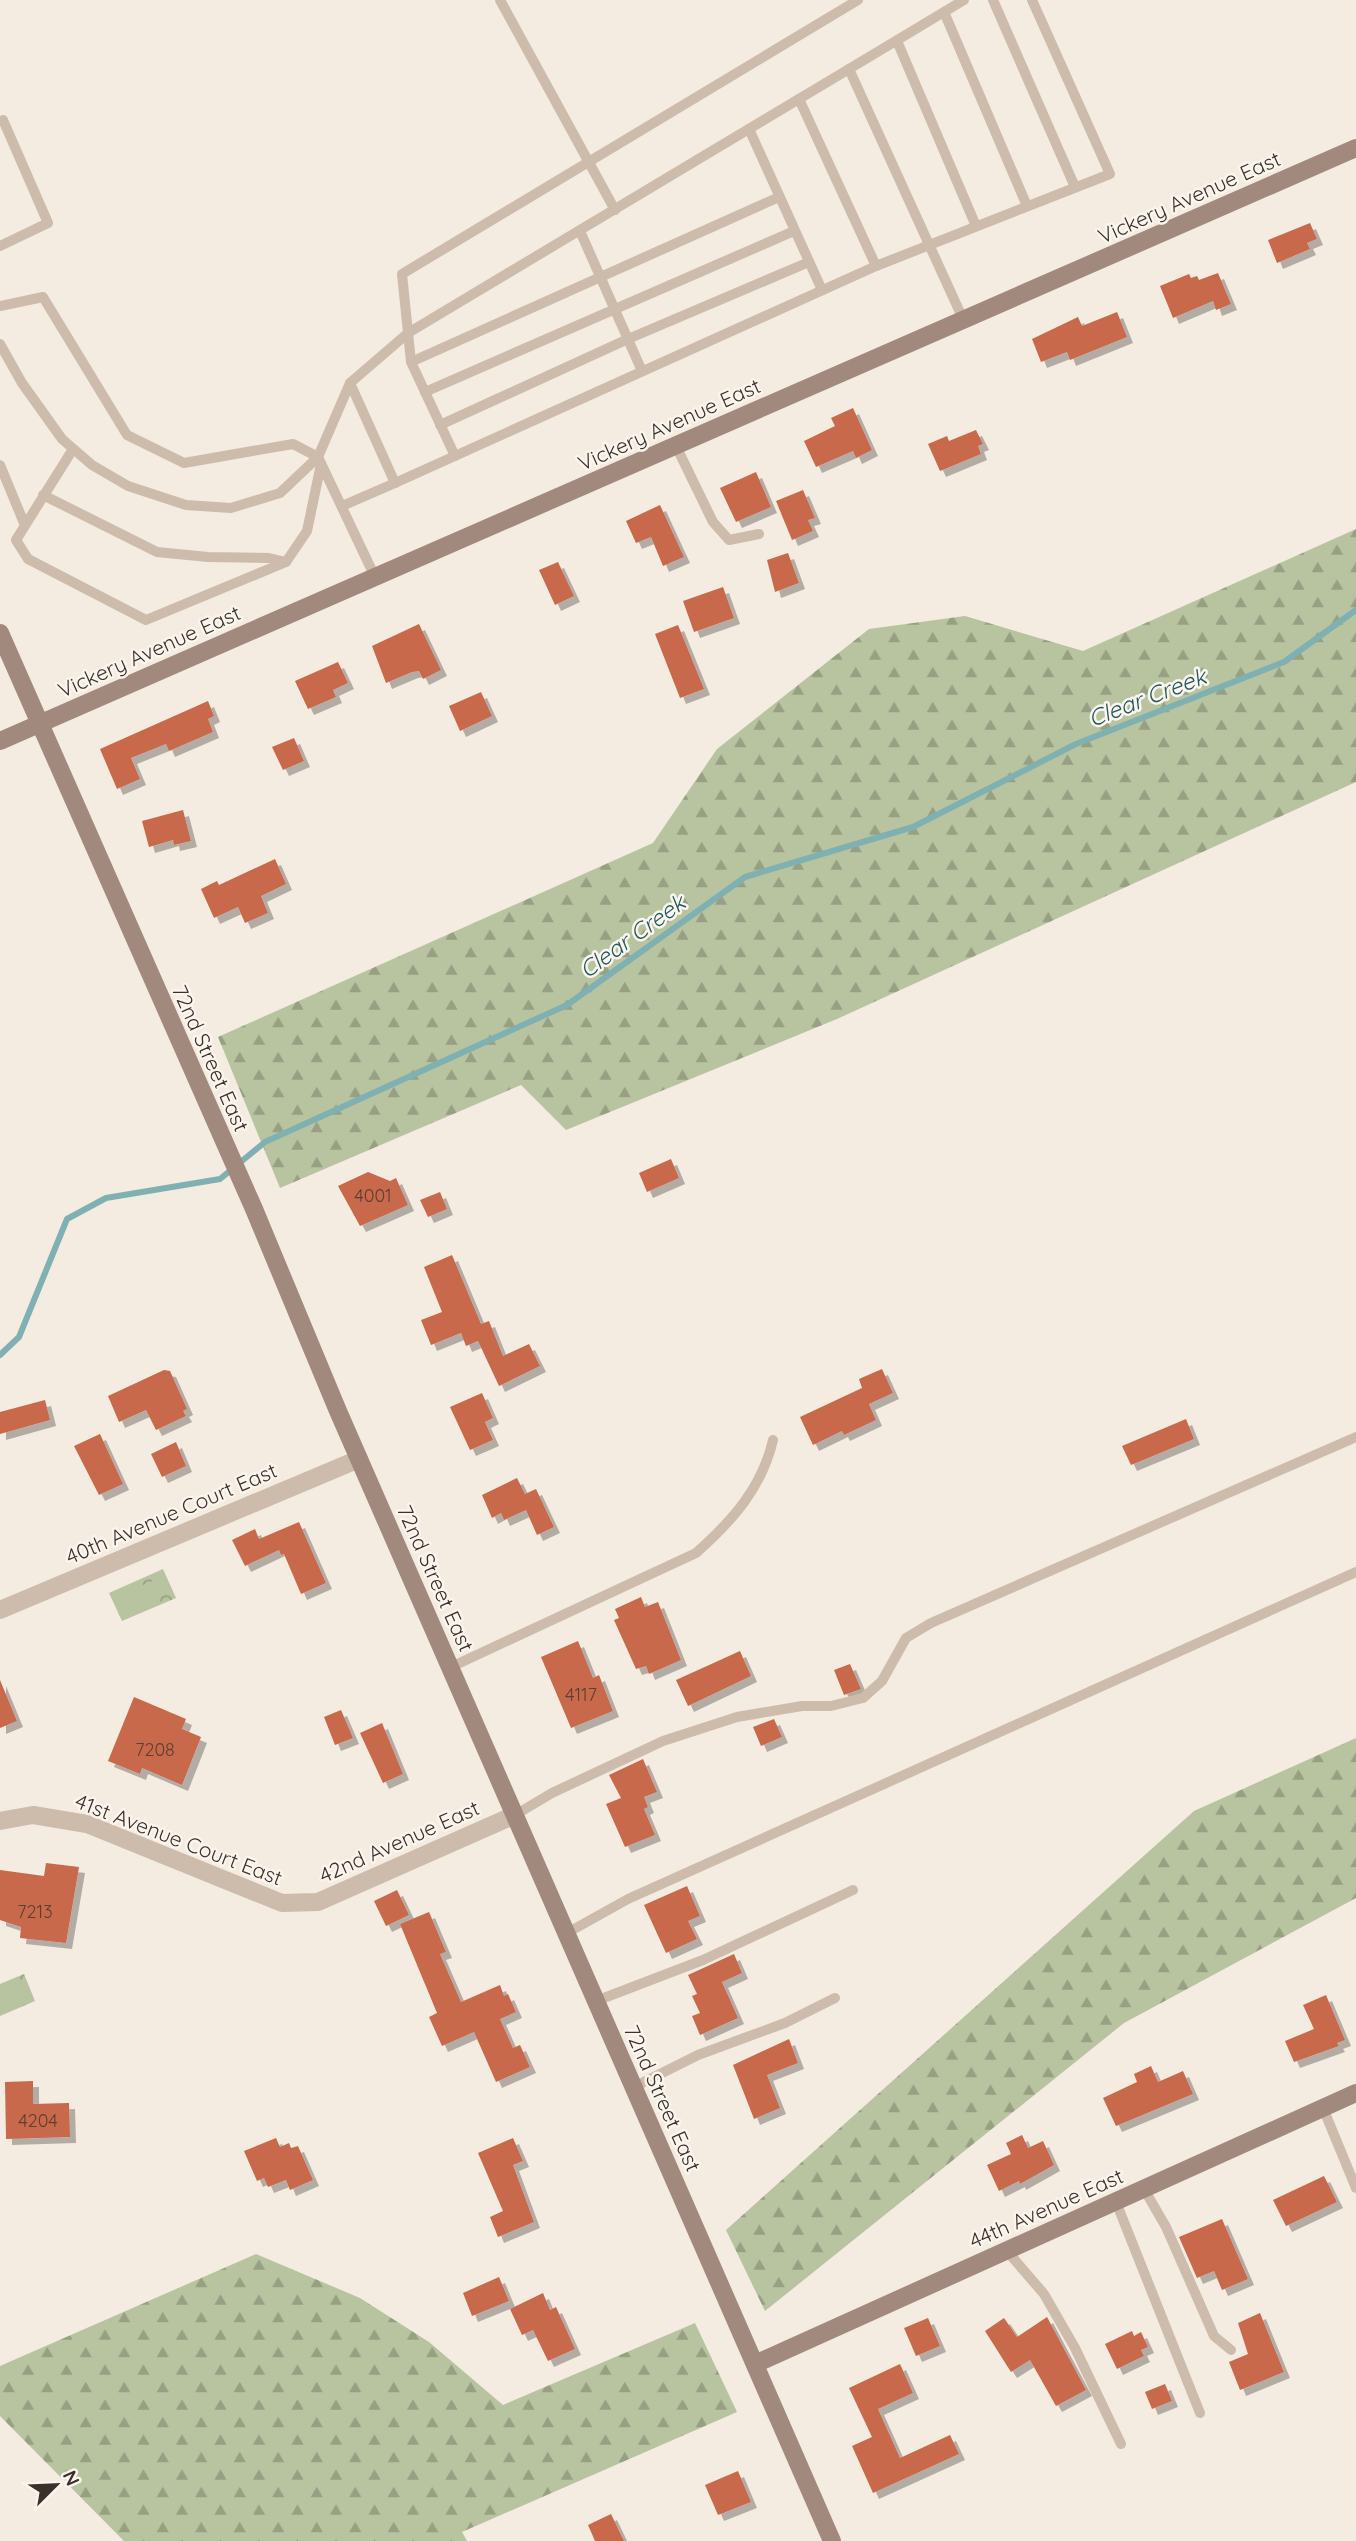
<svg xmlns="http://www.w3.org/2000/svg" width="1356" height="2541" font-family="Quicksand,sans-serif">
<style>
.forest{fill:url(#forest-firs)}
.park{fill:url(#park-crowns)}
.pitch{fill:#b8c4a0}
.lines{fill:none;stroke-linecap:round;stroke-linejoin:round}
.stream{stroke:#7fb0b2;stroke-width:6}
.building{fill:#c8694b;filter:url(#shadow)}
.lane{stroke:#cdbbac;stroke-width:10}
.street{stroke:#cdbbac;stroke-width:18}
.secondary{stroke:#a18a7d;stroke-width:18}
.labels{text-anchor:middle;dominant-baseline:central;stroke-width:5;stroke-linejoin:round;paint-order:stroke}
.number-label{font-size:18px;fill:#5e3e33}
.street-label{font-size:21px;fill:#3b302b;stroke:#fbf5ee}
.water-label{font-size:23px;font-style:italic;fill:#1f5a5e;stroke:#fbf5ee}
</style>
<defs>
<pattern id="forest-firs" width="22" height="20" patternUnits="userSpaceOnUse" patternTransform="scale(1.75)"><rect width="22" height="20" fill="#b8c4a0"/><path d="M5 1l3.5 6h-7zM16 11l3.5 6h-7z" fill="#97a083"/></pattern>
<pattern id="park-crowns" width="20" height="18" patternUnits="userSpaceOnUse" patternTransform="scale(1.75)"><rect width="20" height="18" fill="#b8c4a0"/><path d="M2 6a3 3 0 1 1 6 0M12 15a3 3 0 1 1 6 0" fill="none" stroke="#97a083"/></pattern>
<filter id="shadow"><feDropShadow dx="6" dy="6" stdDeviation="0" flood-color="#0004"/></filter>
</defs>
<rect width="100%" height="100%" fill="#f4ebe1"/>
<!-- forest -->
<g class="forest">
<path d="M1356,529V782L837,1019L566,1130L521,1085L280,1188L218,1037L653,843L717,749L869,629L965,616L1083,651Z"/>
<path d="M1356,1738V1898L1124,2023L765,2311L726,2230L1194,1811Z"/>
<path d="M256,2254L360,2298L429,2342L503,2405L695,2323L737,2412L462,2532L467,2541H124L0,2416V2366Z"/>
</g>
<!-- park -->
<g class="park">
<path d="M163,1569L176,1598L122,1621L109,1593Z"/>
<path d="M24,1974L35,2001L0,2016V1984Z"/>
</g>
<!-- pitch -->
<g class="pitch">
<path d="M157,1579L164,1595L128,1611L120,1595Z"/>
<path d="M22,1981L28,1998L0,2009V1990Z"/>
</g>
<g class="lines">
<!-- stream -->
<path class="stream" d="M0,1355L19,1337L67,1219L106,1198L220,1179L265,1142L567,1005L745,877L913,827L1076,744L1284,662L1356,610"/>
</g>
<!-- building -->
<g class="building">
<path d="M1310,223L1317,239L1307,243L1310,249L1277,263L1268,240Z"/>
<path d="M1218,273L1231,304L1216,310L1213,301L1173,318L1160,286L1189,274L1191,278L1197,276L1199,280Z"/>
<path d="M1117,312L1127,337L1070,360L1067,352L1041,362L1032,339L1078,317L1082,326Z"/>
<path d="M853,408L872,450L856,458L853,451L816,467L804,441L835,426L831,418Z"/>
<path d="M976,430L983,444L978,446L981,454L940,471L928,444L947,436L949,441Z"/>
<path d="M756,472L771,507L736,522L720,488Z"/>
<path d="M803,490L815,518L808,520L813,531L792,540L776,501Z"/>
<path d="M660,505L684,557L663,566L651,537L636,543L626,521Z"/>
<path d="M788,553L799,583L775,592L767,560Z"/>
<path d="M558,562L574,596L555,605L539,570Z"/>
<path d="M723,587L734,618L694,632L683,601Z"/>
<path d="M419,624L441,670L423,679L419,671L412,672L386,683L372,646Z"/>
<path d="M678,625L704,689L680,698L655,634Z"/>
<path d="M338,662L348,683L333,690L336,697L308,709L295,681Z"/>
<path d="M481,692L492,716L460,731L449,706Z"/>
<path d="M208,701L214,716L208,719L213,732L169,751L166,744L131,758L140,779L117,789L100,749Z"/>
<path d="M294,738L304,761L283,770L272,747Z"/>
<path d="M183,810L191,841L174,845L173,840L149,847L142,821Z"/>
<path d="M275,859L286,884L261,896L268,913L245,923L238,907L214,918L201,889L217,881L219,885Z"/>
<path d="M671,1159L679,1178L647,1192L639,1173Z"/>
<path d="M368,1172L390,1181L396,1178L408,1205L360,1226L338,1186Z"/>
<path d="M440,1192L447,1209L428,1217L420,1200Z"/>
<path d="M452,1255L481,1324L489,1321L503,1356L529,1344L540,1366L499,1386L478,1341L466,1346L461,1333L431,1345L421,1320L442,1312L424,1267Z"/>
<path d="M882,1369L893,1393L869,1404L876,1420L844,1435L842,1431L813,1445L800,1417L862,1388L859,1379Z"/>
<path d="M164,1370L170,1371L187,1409L183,1411L186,1416L156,1430L146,1410L119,1422L108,1396Z"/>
<path d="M482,1393L493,1418L485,1422L493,1440L470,1450L450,1407Z"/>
<path d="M45,1400L50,1420L0,1434V1412Z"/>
<path d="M1186,1419L1194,1439L1131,1465L1122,1446Z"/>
<path d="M100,1434L123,1484L99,1495L74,1446Z"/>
<path d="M176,1442L186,1466L162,1477L151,1454Z"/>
<path d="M517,1478L525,1494L536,1489L554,1527L537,1535L526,1510L504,1520L501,1513L492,1518L482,1495Z"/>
<path d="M299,1522L326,1583L301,1594L284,1554L281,1555L279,1550L245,1566L232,1540L255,1529L259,1539Z"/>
<path d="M641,1597L645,1607L658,1602L681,1660L649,1674L646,1666L636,1669L614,1620L619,1618L615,1609Z"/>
<path d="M578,1641L593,1678L599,1675L613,1711L571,1728L541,1657Z"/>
<path d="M740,1651L751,1676L688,1706L676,1680Z"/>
<path d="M850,1664L861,1689L844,1695L834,1670Z"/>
<path d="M0,1680L17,1721L0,1728Z"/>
<path d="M134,1697L186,1719L182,1729L201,1737L182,1785L142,1768L140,1774L108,1761Z"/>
<path d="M341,1710L353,1738L335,1745L324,1717Z"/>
<path d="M774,1719L782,1737L761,1746L753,1727Z"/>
<path d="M382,1723L403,1774L383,1783L360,1733Z"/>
<path d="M643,1759L657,1792L644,1797L648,1807L644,1809L655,1835L625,1847L606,1804L621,1798L609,1775Z"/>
<path d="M46,1863L79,1867L66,1943L20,1938L21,1927L0,1920V1870L44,1876Z"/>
<path d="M687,1886L700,1916L688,1921L697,1939L666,1953L644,1905Z"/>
<path d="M397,1890L409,1915L386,1926L374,1901Z"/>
<path d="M429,1912L446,1952L440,1954L461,2002L500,1985L504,1996L508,1994L516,2012L500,2019L513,2048L520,2045L530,2067L496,2082L474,2032L442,2046L429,2017L437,2013L400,1924Z"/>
<path d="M734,1954L742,1973L722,1982L738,2018L700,2035L692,2016L700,2013L692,1996L697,1994L688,1975Z"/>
<path d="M1326,1995L1345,2040L1337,2043L1339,2046L1294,2062L1285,2041L1314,2029L1303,2005Z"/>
<path d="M789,2039L798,2063L767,2075L780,2108L754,2119L733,2065Z"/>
<path d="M1151,2066L1158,2082L1183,2071L1193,2094L1116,2126L1103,2098L1137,2082L1134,2074Z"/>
<path d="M33,2081V2104L69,2103L70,2137L6,2139L5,2082Z"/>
<path d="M1022,2135L1028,2148L1043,2141L1054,2165L1020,2184L1019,2181L999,2191L987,2165L1011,2154L1006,2143Z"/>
<path d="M276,2138L280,2147L289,2143L291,2148L298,2146L313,2180L290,2190L286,2180L268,2187L264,2178L257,2181L244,2151Z"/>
<path d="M513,2138L523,2161L513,2165L534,2222L498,2237L490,2217L503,2211L478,2153Z"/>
<path d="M1324,2176L1337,2202L1286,2226L1273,2200Z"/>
<path d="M1222,2219L1248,2279L1222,2290L1214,2271L1197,2278L1179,2237Z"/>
<path d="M499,2277L509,2301L472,2316L463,2293Z"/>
<path d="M543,2293L550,2310L556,2307L575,2349L548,2361L533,2330L522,2335L510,2309Z"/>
<path d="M1260,2313L1284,2372L1240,2390L1229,2362L1248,2354L1238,2323Z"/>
<path d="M1047,2317L1086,2390L1056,2406L1030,2360L1011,2372L985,2331L1004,2318L1017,2337Z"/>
<path d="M928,2318L940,2346L916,2356L904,2328Z"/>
<path d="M1132,2331L1134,2336L1141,2332L1148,2347L1141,2350L1144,2356L1117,2369L1105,2344Z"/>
<path d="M900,2364L913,2393L878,2409L900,2458L950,2435L959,2454L873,2493L852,2446L872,2437L849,2388Z"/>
<path d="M1165,2384L1172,2401L1152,2409L1145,2392Z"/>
<path d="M738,2471L751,2502L718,2515L705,2485Z"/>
<path d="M611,2514L624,2541H595L588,2525Z"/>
</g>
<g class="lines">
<!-- lane -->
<g class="lane">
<path d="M500,0L615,210"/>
<path d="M993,0L1075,187"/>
<path d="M944,12L1027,206"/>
<path d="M897,41L976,226"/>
<path d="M849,69L964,0"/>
<path d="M799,99L876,266"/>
<path d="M749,129L822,290"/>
<path d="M580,231L642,371"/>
<path d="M0,246L48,223L3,120"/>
<path d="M0,306L43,297L127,435L184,463L293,444L318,457L375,577"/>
<path d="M0,344L22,383L62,439L92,465L128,486L186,505L231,508L280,493L318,457L350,383L408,333L849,69L963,319"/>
<path d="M411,362L779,197"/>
<path d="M350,383L395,483L876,266L1110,174L1032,0"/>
<path d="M425,392L794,231"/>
<path d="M440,425L628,339L809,262"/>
<path d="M676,446L713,522L729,540L759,534"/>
<path d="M73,449L16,540L28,559L146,620L286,562L307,531L321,464"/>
<path d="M455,456L411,362L402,274L858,0"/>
<path d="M0,465L24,523"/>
<path d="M43,495L157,552L208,557L269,558L286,562"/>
<path d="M342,506L395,483"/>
<path d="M451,1667L696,1553C732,1521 762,1488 773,1440"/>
<path d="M515,1815L552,1793L663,1741L737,1717L802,1706H831L863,1698L882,1681L906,1638L931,1623L1356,1437"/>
<path d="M567,1933L628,1899L1356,1572"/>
<path d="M596,2001L703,1960L853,1890"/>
<path d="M634,2087L698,2055L785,2023L835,1998"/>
<path d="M1323,2108L1356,2188"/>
<path d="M1144,2189L1166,2227L1214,2336L1231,2350"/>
<path d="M1116,2202L1200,2413"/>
<path d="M1007,2251L1044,2294L1075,2348L1121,2444"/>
</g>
<!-- street -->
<g class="street">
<path d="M0,1610L359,1459"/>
<path d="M0,1821L33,1815L87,1824L282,1903L318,1902L515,1815"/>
</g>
<!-- secondary -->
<g class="secondary">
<path d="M0,633L254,1209L338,1411L832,2541"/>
<path d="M0,741L1356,148"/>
<path d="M755,2364L1356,2093"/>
</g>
</g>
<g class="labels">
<!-- number labels -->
<g class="number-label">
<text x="373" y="1195">4001</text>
<text x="581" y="1694">4117</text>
<text x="155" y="1749">7208</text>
<text x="35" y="1911">7213</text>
<text x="38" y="2120">4204</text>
</g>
<!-- street labels -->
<g class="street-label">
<text transform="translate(1189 197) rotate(-24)">Vickery Avenue East</text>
<text transform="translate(669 424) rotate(-24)">Vickery Avenue East</text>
<text transform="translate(149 651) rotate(-24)">Vickery Avenue East</text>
<text transform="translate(211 1058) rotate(66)">72nd Street East</text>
<text transform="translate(171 1513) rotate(-23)">40th Avenue Court East</text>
<text transform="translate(436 1578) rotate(66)">72nd Street East</text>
<text transform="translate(179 1839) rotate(21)">41st Avenue Court East</text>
<text transform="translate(399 1841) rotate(-24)">42nd Avenue East</text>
<text transform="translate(663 2098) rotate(66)">72nd Street East</text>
<text transform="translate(1046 2208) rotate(-24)">44th Avenue East</text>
</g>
<!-- water labels -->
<g class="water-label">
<text transform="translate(1147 697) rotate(-21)">Clear Creek</text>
<text transform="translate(632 936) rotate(-36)">Clear Creek</text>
</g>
</g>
<!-- north arrow -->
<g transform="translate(56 2485) rotate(66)" stroke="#fbf5ee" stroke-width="5" paint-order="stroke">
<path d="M0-5L12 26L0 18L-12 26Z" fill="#3b302b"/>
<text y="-10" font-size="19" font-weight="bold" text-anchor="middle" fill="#3b302b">N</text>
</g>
</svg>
